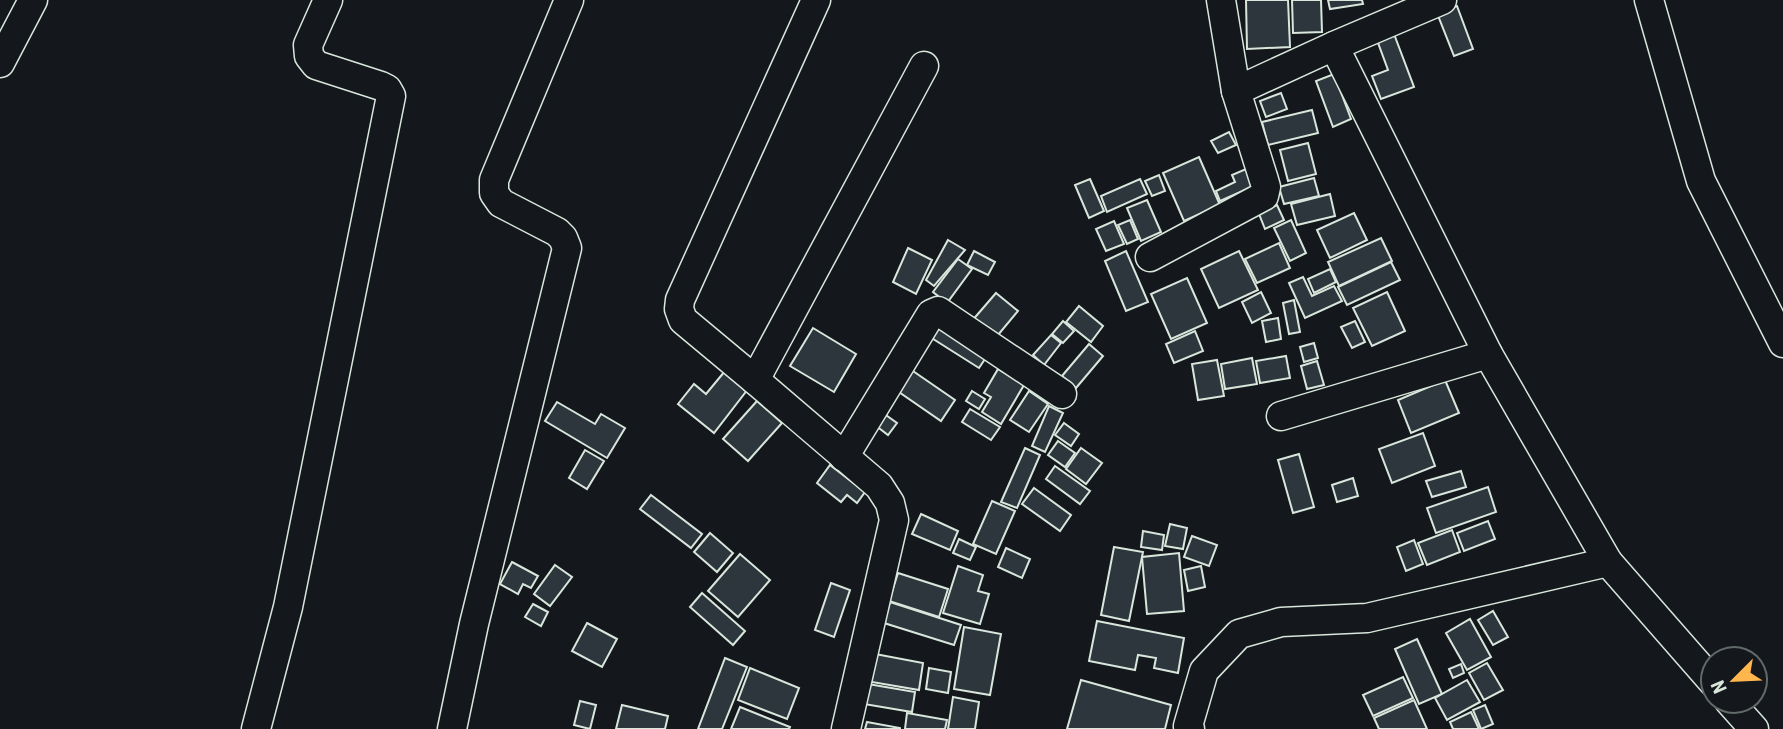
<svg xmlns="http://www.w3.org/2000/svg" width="1783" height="729" font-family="'Roboto Condensed',sans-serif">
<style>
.building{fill:#2c363c;stroke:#d8e6dc;stroke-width:2}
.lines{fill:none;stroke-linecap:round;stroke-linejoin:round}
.street-casing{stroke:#d8e6dc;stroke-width:31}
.street{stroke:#14181c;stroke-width:28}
</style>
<rect width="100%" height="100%" fill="#14181c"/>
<!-- building -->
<g class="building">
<path d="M1246,0H1288L1290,47L1247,49Z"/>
<path d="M1292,0H1321L1322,32L1293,33Z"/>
<path d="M1328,0H1362L1363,4L1330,9Z"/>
<path d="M1457,6L1473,49L1454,56L1437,13Z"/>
<path d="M1394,34L1414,87L1381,99L1372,76L1388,70L1377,40Z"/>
<path d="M1334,74L1351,119L1333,127L1316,81Z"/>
<path d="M1281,93L1287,109L1266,117L1260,101Z"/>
<path d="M1312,110L1318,133L1268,145L1262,122Z"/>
<path d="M1229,132L1236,145L1218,153L1211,141Z"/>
<path d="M1308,143L1316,174L1288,181L1280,150Z"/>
<path d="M1199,157L1220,205L1184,221L1163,173Z"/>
<path d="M1246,169L1254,186L1220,201L1216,191L1235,182L1232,175Z"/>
<path d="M1159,175L1165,191L1152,196L1145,181Z"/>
<path d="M1314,178L1319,196L1284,204L1279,187Z"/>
<path d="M1090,179L1104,211L1089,218L1075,185Z"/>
<path d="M1140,179L1147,194L1107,212L1101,196Z"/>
<path d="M1330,194L1335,216L1297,225L1291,204Z"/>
<path d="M1147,200L1161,232L1141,241L1127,208Z"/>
<path d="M1277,205L1284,220L1265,229L1259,214Z"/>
<path d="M1354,213L1367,240L1330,258L1317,230Z"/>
<path d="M1130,220L1138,239L1127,244L1118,225Z"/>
<path d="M1291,220L1306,253L1290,261L1274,228Z"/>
<path d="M1114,221L1124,244L1106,251L1096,229Z"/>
<path d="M1381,238L1392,261L1339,286L1328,262Z"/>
<path d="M948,240L965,250L934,286L926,280Z"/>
<path d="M1279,243L1290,268L1257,283L1245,259Z"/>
<path d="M908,248L932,260L916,294L893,282Z"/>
<path d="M974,251L995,262L988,275L967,265Z"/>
<path d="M1126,251L1148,302L1126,311L1105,261Z"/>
<path d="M1239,251L1258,290L1219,308L1201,269Z"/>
<path d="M958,259L972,269L947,303L933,292Z"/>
<path d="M1391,262L1400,280L1347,305L1338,287Z"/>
<path d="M1330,269L1336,282L1314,293L1308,279Z"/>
<path d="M1303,277L1312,296L1334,286L1342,301L1305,318L1289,283Z"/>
<path d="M1187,278L1207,323L1171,339L1151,294Z"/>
<path d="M1261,292L1271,313L1252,323L1242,302Z"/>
<path d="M1387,292L1405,331L1372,346L1353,308Z"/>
<path d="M996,293L1018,311L993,341L971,322Z"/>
<path d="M1294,300L1300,332L1289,334L1283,303Z"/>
<path d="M1079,306L1103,326L1091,342L1066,322Z"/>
<path d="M1278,318L1281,339L1266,342L1262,321Z"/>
<path d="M1063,321L1074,331L1063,343L1052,334Z"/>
<path d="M1355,321L1365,342L1352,348L1341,327Z"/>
<path d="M939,322L989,353L979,368L930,337Z"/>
<path d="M813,328L856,354L834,392L790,366Z"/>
<path d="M1195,331L1203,351L1174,363L1166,344Z"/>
<path d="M1051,335L1061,343L1044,365L1033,355Z"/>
<path d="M1314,343L1318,358L1304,362L1300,347Z"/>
<path d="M1089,344L1103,356L1076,388L1062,376Z"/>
<path d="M1286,356L1290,378L1260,383L1256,361Z"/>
<path d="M1252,358L1257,384L1225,389L1221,364Z"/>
<path d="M1217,360L1224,396L1198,400L1192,364Z"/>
<path d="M1317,361L1324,385L1307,389L1301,366Z"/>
<path d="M910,369L955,400L941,421L896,390Z"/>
<path d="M998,369L1024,385L1001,424L982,412L991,397L984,393Z"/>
<path d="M725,371L748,389L714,433L678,404L694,384L706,394Z"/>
<path d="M1445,380L1459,413L1411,433L1398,400Z"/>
<path d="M972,391L985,399L979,409L966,401Z"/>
<path d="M1029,391L1048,404L1029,432L1010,420Z"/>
<path d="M757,401L782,423L748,461L723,439Z"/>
<path d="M557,402L595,424L601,414L625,428L607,458L545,421Z"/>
<path d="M1049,406L1063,413L1045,452L1032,446Z"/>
<path d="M970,409L1000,427L991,440L962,422Z"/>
<path d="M883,413L897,423L888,435L875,425Z"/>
<path d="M1064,423L1079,434L1071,446L1055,435Z"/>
<path d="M1423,433L1435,466L1392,483L1379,449Z"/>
<path d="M1058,441L1075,453L1065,467L1048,455Z"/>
<path d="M1025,448L1040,455L1017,508L1001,502Z"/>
<path d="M1081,448L1102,463L1086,484L1066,469Z"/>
<path d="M585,450L604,461L587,489L569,478Z"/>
<path d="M1299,454L1314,507L1293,513L1278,460Z"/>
<path d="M830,465L865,492L857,503L847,495L841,502L817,483Z"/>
<path d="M1055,466L1090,491L1080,504L1046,479Z"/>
<path d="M1461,471L1466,487L1432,497L1426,481Z"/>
<path d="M1353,478L1358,496L1337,502L1332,485Z"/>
<path d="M1488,487L1496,512L1436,533L1427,508Z"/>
<path d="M1034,488L1071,515L1060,531L1022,504Z"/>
<path d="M651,495L702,534L691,548L640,509Z"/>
<path d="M992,501L1015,511L996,554L973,544Z"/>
<path d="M921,514L958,531L950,550L912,534Z"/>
<path d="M1488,521L1495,539L1464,551L1457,533Z"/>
<path d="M1170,524L1187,528L1183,549L1165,546Z"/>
<path d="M1452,530L1460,552L1427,565L1418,543Z"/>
<path d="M1143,531L1164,535L1162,550L1141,547Z"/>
<path d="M710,533L733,553L717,572L694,552Z"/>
<path d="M1192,536L1217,545L1209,566L1184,557Z"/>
<path d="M959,539L976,547L970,560L953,553Z"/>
<path d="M1414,540L1423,564L1406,571L1397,547Z"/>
<path d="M1114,547L1143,552L1129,621L1101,615Z"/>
<path d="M1006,548L1030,559L1022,578L998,567Z"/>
<path d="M1179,553L1184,611L1147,614L1142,557Z"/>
<path d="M740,554L770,580L738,617L708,591Z"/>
<path d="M512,562L538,576L531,588L523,584L518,594L500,584Z"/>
<path d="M555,565L572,577L550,606L534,594Z"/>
<path d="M958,566L983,575L978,591L989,594L980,624L943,613Z"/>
<path d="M1201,566L1205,587L1188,591L1184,570Z"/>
<path d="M898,573L948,589L939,617L889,601Z"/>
<path d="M831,583L850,590L834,637L815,630Z"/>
<path d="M702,593L745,631L733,645L690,607Z"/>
<path d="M890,602L961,625L954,645L884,623Z"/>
<path d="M533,604L548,612L541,626L525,617Z"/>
<path d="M1493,611L1508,637L1493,645L1478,620Z"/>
<path d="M1470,619L1491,657L1467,670L1446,633Z"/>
<path d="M1097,621L1184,638L1178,673L1154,668L1156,658L1138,655L1135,670L1089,661Z"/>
<path d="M587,623L617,639L602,667L572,651Z"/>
<path d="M964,627L1001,634L990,695L954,689Z"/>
<path d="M1417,639L1442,694L1419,704L1395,649Z"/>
<path d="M870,653L923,663L919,690L866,681Z"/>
<path d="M725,658L747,667L722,729H698Z"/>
<path d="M1487,663L1503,690L1484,700L1469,673Z"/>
<path d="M1461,664L1464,673L1453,678L1449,669Z"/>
<path d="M750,668L799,688L787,719L738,700Z"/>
<path d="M929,668L951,672L948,693L926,689Z"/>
<path d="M1403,677L1413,698L1373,716L1363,695Z"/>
<path d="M1081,680L1171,705L1165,729H1067Z"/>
<path d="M1467,680L1480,702L1447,720L1435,698Z"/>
<path d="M868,684L915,692L912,712L864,704Z"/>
<path d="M953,697L979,702L975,729H948Z"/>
<path d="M1414,700L1427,729H1379L1374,718Z"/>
<path d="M580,701L596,705L590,729L574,725Z"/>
<path d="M622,705L668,716L665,729H616Z"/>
<path d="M1485,705L1493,724L1481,729L1473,710Z"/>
<path d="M740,707L790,727L789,729H731Z"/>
<path d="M1471,712L1479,729H1453L1450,722Z"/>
<path d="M907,713L947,720L945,729H905Z"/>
<path d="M867,722L900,728V729H865Z"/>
</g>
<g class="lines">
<defs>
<g id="street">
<path d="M816,0L680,300L679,309L683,320L755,380L879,486L890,503L894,520L846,729"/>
<path d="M1221,0L1236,91L1334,46L1442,0"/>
<path d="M1649,0L1701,181L1783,343"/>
<path d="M1334,46L1488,354L1608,562L1713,682"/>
<path d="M0,63L33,0"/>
<path d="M1150,257L1264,196L1266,187L1264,180L1236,91"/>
<path d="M755,380L924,66"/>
<path d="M1281,416L1488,354"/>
<path d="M844,457L931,314L938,311L1062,394"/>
<path d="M1729,701L1754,729"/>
<path d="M256,729L288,607L391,96L387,89L381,86L316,65L309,56L308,45L328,0"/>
<path d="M452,729L474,624L567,248L563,238L557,232L501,203L494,193V180L569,0"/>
<path d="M1190,729L1188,726L1204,671L1239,634L1281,622L1367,618L1608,562"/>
</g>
</defs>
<!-- street casing -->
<use href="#street" class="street-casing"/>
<!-- street -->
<use href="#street" class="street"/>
</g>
<!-- north arrow -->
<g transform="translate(1734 680) rotate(246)"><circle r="33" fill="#14181c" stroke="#626a69" stroke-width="2"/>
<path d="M0-5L12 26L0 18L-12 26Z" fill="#ffb74d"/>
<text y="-10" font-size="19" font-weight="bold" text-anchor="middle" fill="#d8e6dc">N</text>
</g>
</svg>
